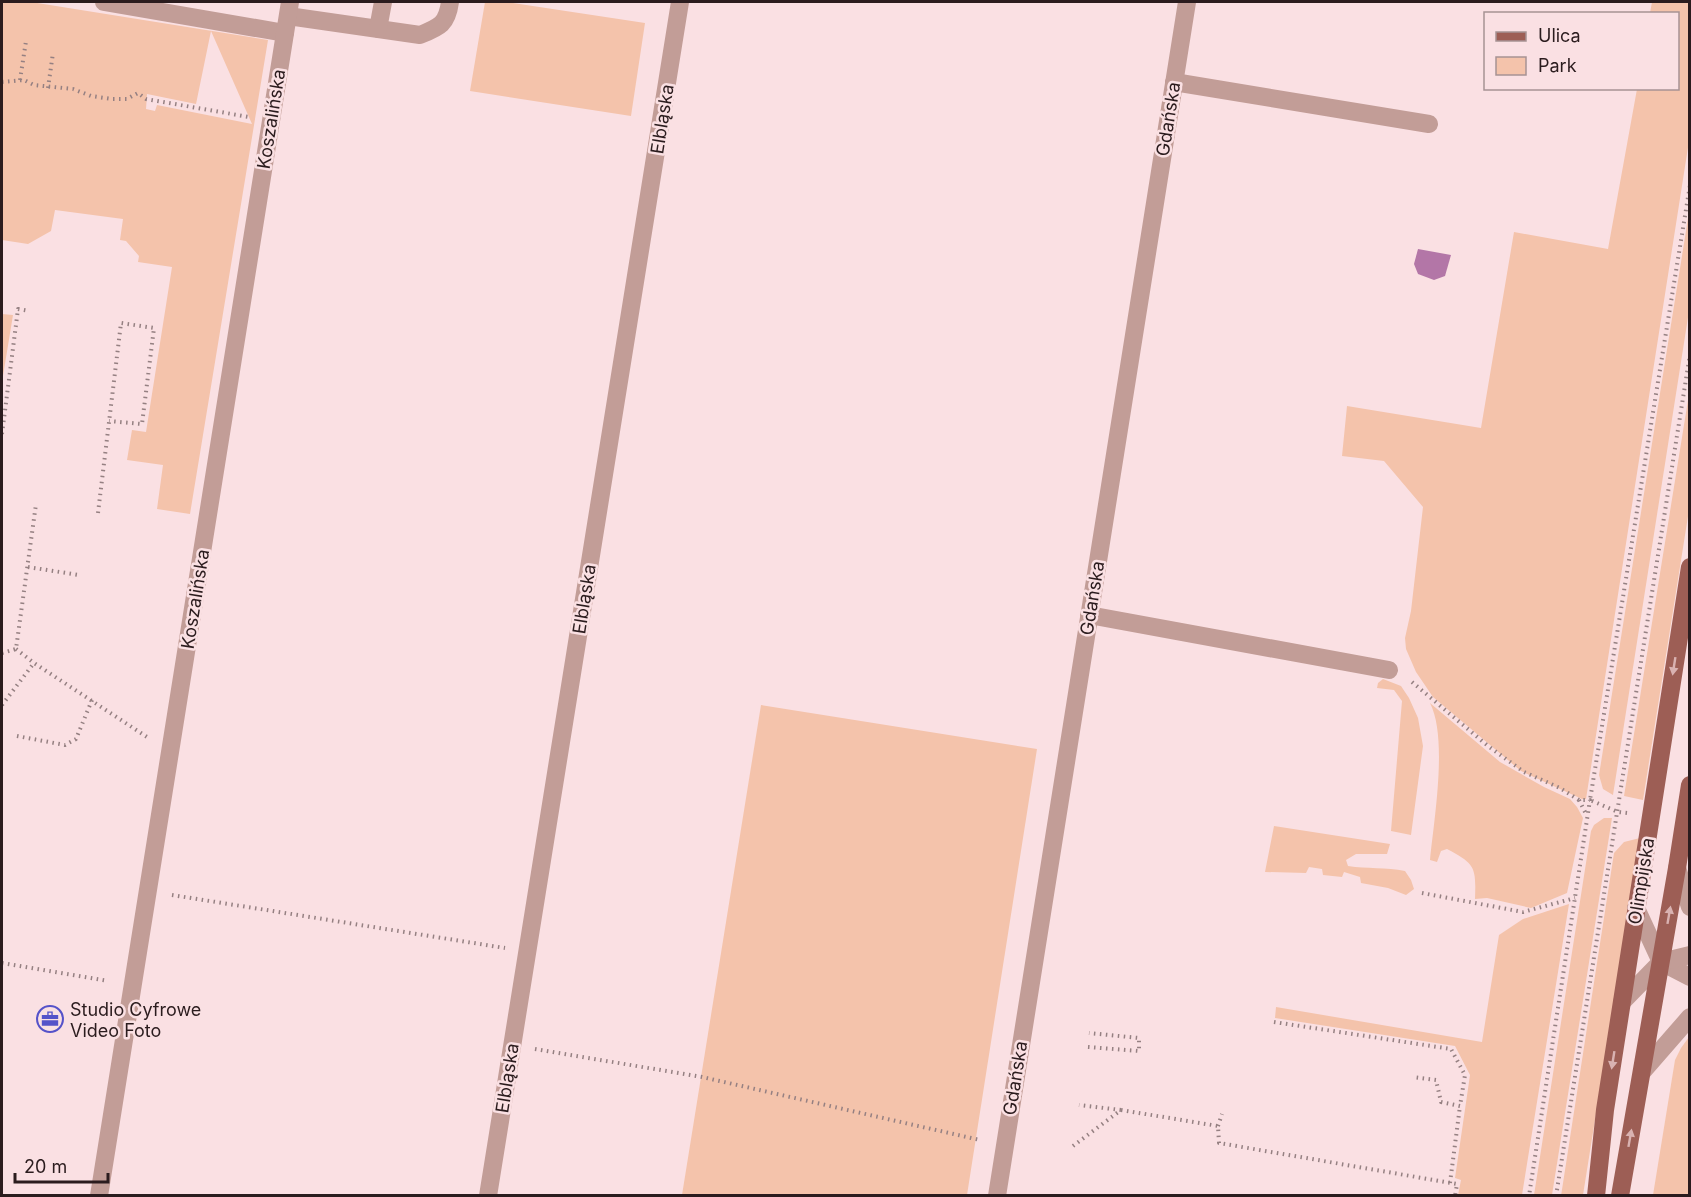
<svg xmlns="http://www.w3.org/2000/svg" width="1691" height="1197" font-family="Inter,sans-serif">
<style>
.green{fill:#f4c3ab;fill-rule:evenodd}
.water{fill:#b376a7}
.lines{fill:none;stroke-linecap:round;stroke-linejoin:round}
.path{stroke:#958082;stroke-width:4;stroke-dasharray:1.5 4.5;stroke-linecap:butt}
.minor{stroke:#c29d97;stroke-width:18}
.major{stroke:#9d5e55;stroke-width:18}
.oneway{fill:#d9b2b1}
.labels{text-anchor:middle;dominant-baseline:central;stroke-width:5;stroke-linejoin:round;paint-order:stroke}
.street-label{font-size:18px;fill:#2b1c1e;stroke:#fae0e3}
.poi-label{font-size:18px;fill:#2b1c1e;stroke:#fae0e3;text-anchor:start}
</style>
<rect width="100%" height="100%" fill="#fae0e3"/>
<!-- green -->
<g class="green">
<path d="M2,2H31L268,40L190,514L157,509L163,465L127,460L132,430L146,432L172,267L138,262L139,256L126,241L120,240L123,219L55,210L51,231L28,244L2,240ZM211,31L252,124L157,105L155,111L146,109L147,94L196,104Z"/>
<path d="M485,2H507L645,23L631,116L470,91Z"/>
<path d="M1652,2H1689V141L1586,799H1582L1521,771L1433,697L1416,672L1406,649L1405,638L1411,611L1423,507L1384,461L1342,456L1347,406L1481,428L1514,232L1608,249L1637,89L1678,88V14L1650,13Z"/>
<path d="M1689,212V311L1613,795L1603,789L1599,775Z"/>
<path d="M2,314L13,315L2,382Z"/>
<path d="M1689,394V510L1643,800L1624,796Z"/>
<path d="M1383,679L1401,686L1409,698L1418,718L1423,746L1411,835L1391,831L1402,701L1394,690L1377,688L1378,683Z"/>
<path d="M1430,703L1500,762L1544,787L1570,799L1577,807L1583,818L1567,893L1531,908L1487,898L1475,899C1476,868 1476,864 1447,849L1441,851L1437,862L1430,860C1434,819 1448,738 1430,703Z"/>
<path d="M761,705L1037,749L967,1195H682Z"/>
<path d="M1604,818H1612L1552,1195H1534L1591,831L1594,825Z"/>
<path d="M1274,826L1390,844L1387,854H1356L1346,860L1348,866C1367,869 1386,867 1405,871L1411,880L1414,889L1406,895L1388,888L1361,883L1360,877L1344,872L1342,877L1323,875L1322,869L1309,867L1306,873L1265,872Z"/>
<path d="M1640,838L1583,1195L1561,1196L1614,853L1624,842Z"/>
<path d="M1569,904L1522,1195H1458L1461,1180L1455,1178L1470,1075L1455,1046L1275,1018L1276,1007L1482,1042L1499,935L1523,919Z"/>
<path d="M1689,1037V1195H1653L1675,1060L1681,1048Z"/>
</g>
<!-- water -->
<path class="water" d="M1418,249L1451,255L1445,276L1434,280L1418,274L1414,264Z"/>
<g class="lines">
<!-- path -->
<g class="path">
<path d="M20,80L26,41"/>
<path d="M2,82L24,80L34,85L73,89L91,96L112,99H127L138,93L146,99L249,117"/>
<path d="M48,88L53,53"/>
<path d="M2,434L18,309L29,311"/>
<path d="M98,513L121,323L154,328L142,424L109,421"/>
<path d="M28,567L79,575"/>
<path d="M16,649L34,663L147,737"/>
<path d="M2,653L16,649L36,504"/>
<path d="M1412,682L1488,746L1524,772L1560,788L1579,800H1590L1529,1196"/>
<path d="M2,705L34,663"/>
<path d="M17,736L65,745L76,739L92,700"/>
<path d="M1579,800L1587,816"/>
<path d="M1627,813L1618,812L1590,800L1690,185"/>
<path d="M1422,893L1523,912L1575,898"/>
<path d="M172,895L505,948"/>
<path d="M2,963L108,981"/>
<path d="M1274,1022L1451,1049L1465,1075L1460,1106L1441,1102L1436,1080L1413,1077"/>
<path d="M1088,1047L1139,1051V1038L1089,1033"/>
<path d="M535,1049L702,1077L980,1140"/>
<path d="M1121,1110L1218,1126L1219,1143L1457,1184L1455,1196"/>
<path d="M1218,1126L1222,1114"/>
<path d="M1073,1146L1121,1110L1079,1105"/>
<path d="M1450,1183L1460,1106"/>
<path d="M1556,1196L1690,354"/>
</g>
<!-- minor -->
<g class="minor">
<path d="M104,2L285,33"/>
<path d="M288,16L420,35C440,27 447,24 450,2"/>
<path d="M378,29L383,2"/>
<path d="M1174,82L1429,124"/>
<path d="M1089,615L1389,670"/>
<path d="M1677,868L1690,907"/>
<path d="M1636,908L1661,962L1690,977"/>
<path d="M1622,1002L1661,962L1690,955"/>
<path d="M1642,1072L1690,1017"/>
<path d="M99,1196L290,2"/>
<path d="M488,1196L680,2"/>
<path d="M997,1196L1187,2"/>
</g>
<!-- major -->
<g class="major">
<path d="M1596,1196L1605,1110L1690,567"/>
<path d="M1620,1196L1677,868L1690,785"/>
</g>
</g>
<!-- one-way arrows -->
<defs><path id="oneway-solid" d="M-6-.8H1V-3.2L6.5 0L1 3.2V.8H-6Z" transform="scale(1.5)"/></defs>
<g class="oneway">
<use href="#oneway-solid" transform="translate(1674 666) rotate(99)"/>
<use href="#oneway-solid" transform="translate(1669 915) rotate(-80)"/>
<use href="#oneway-solid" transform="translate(1613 1060) rotate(99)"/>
<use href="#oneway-solid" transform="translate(1630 1138) rotate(-80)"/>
</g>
<!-- icons -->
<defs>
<symbol id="office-ring" viewBox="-11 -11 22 22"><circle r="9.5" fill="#fae0e3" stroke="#5552c9" stroke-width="1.5"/><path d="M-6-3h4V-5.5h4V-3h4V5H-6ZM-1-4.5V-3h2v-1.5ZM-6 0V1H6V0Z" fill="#5552c9"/></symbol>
</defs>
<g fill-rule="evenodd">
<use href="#office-ring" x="35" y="1004" width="30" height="30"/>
</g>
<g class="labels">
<!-- street labels -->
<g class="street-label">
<text transform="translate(271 119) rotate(-81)">Koszalińska</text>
<text transform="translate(662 119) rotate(-81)">Elbląska</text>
<text transform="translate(1168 119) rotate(-81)">Gdańska</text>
<text transform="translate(1092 598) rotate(-81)">Gdańska</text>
<text transform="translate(195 599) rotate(-81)">Koszalińska</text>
<text transform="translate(584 599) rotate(-81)">Elbląska</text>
<text transform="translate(1641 881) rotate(-81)">Olimpijska</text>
<text transform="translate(507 1078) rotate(-81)">Elbląska</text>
<text transform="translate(1015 1078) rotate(-81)">Gdańska</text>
</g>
<!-- poi labels -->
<g class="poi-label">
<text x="70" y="1009">Studio Cyfrowe<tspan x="70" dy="21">Video Foto</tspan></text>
</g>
</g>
<!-- border -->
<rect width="1691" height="1197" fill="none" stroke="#2b1c1e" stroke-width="6"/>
<!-- legend -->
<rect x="1484" y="12" width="195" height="78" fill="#fae0e3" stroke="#a79294" stroke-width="1.5"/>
<rect x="1496" y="32" width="30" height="9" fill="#9d5e55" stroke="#a79294" stroke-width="1.5"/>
<text x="1538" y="42" font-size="18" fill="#2b1c1e">Ulica</text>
<rect x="1496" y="57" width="30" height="18" fill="#f4c3ab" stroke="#a79294" stroke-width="1.5"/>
<text x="1538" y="72" font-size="18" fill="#2b1c1e">Park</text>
<!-- scale -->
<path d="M15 1173v9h93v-9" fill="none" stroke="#2b1c1e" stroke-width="3"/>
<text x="24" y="1173" font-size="18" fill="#2b1c1e" stroke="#fae0e3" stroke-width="4.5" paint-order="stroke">20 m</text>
</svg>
